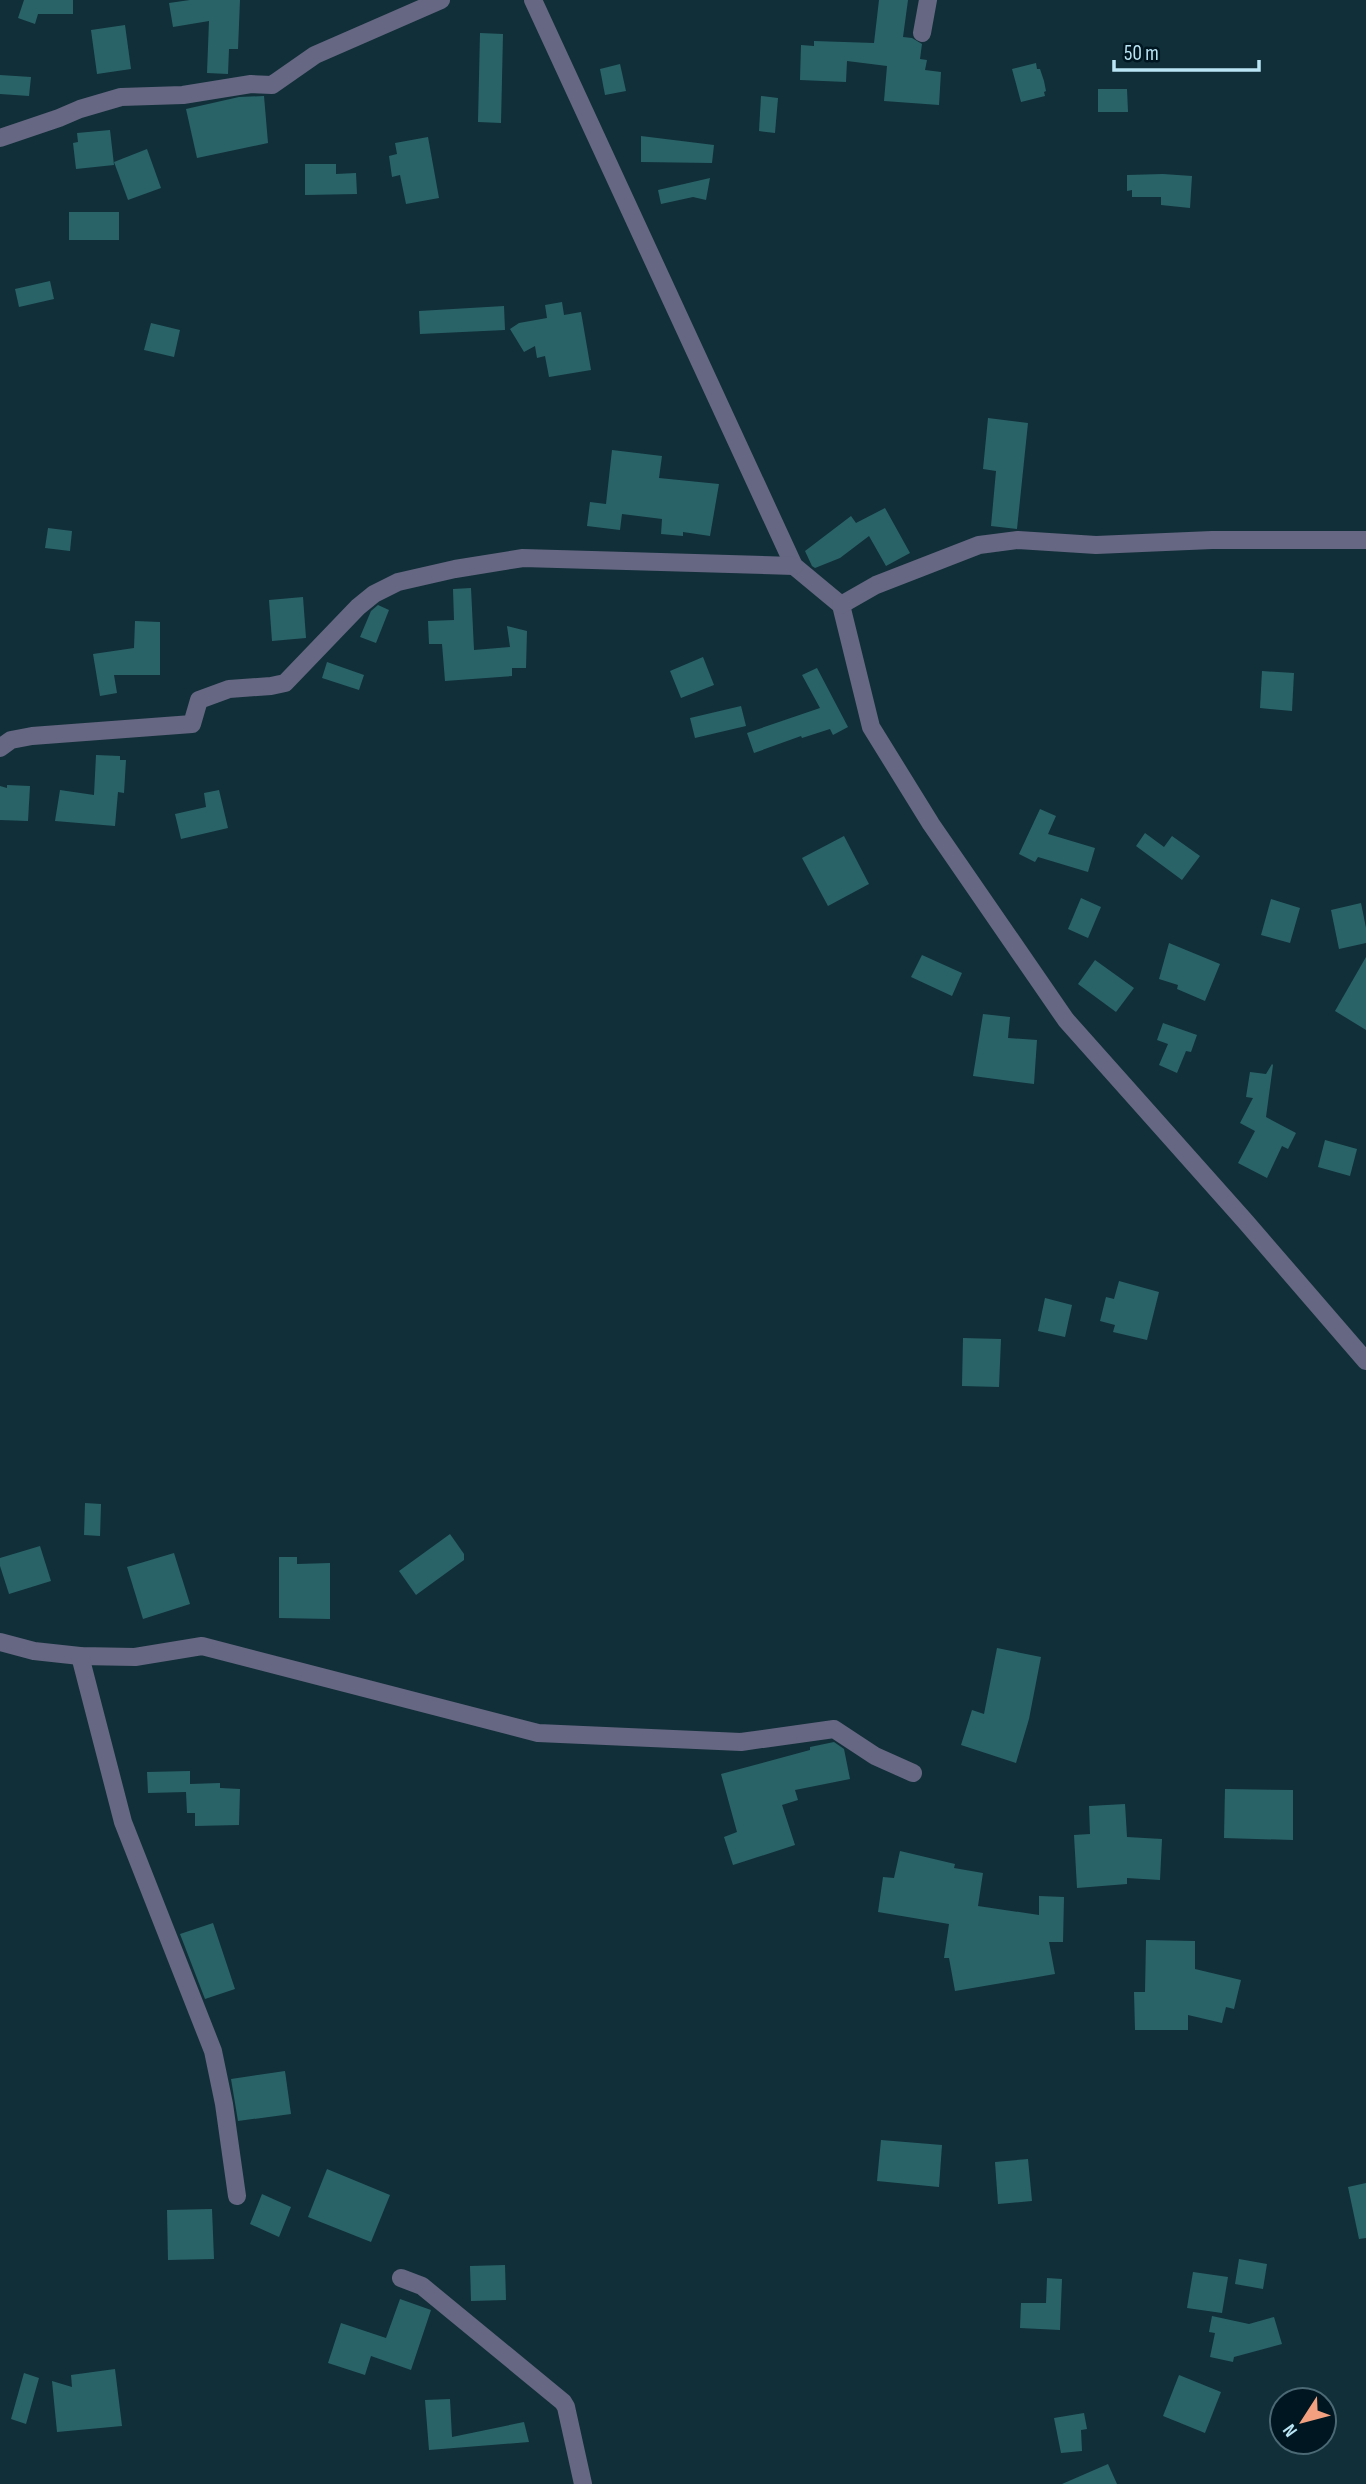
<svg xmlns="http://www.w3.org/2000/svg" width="1366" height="2484" font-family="'Sofia Sans Condensed',sans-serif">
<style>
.building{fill:#296368}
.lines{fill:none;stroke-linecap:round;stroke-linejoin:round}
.street{stroke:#666782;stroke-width:18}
</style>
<rect width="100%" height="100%" fill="#112f39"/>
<!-- building -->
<g class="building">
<path d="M24,0H73V14H38L35,24L18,18Z"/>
<path d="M190,0H240L238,49H229L228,74L207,73L209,21L173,27L169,3Z"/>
<path d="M879,0H908L903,37L912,38L922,44L920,59L927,60L925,70L941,72L939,105L884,101L887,66L847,61L846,82L800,80L801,45L814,46V41L874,43Z"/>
<path d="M125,25L131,69L97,74L91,30Z"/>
<path d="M480,33L503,34L501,123L478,122Z"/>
<path d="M1036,63L1037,69H1040L1044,81L1046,91L1044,92L1045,96L1021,102L1012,69Z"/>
<path d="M620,64L626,91L605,95L600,69Z"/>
<path d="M0,75L31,77L29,96L0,94Z"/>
<path d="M1098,89H1127L1128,112H1098Z"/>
<path d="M264,96L268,143L197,158L186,109L239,97Z"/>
<path d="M761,96L778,98L775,133L759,131Z"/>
<path d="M110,130L114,165L76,169L73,143L78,142L77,133Z"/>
<path d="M641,136L714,145L712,163L641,162Z"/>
<path d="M428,137L439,198L406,204L400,175L392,177L389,156L397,154L395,143Z"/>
<path d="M147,149L161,188L128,200L114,162Z"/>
<path d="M305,164H336V174L356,173L357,194L305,195Z"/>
<path d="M1163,174L1192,176L1190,208L1161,205V197H1132V190L1127,191V175Z"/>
<path d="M710,178L706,200L693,197L661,204L658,190Z"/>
<rect x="69" y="212" width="50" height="28"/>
<path d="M50,281L54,299L19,307L15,289Z"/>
<path d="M562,302L564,315L581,312L591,370L549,377L545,356L537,358L535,346L524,352L510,329L519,323L547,318L545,305Z"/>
<path d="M504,306L505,330L420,334L419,311Z"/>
<path d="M151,323L180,330L174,357L144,350Z"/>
<path d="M988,418L1028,423L1017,529L991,526L996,471L983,469Z"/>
<path d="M612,450L662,456L659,478L719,484L710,536L683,532V536L661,534L662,519L622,514L620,530L587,526L590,502L606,504Z"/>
<path d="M885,508L910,553L886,566L869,536L840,558L815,568L812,566L805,551L851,516L856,523Z"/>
<path d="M48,528L72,531L70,551L45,548Z"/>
<path d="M471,588L474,650L510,647L507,626L527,631L526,668H512V676L445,681L442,644H429L428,621L454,620L453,589Z"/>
<path d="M303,597L306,638L272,641L269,600Z"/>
<path d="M378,605L389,610L376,643L360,637L371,611Z"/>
<path d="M135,621L160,622V675H114L117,693L100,696L93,654L134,648Z"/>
<path d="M703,657L714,685L681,698L670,671Z"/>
<path d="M327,662L364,675L359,690L322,678Z"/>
<path d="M817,668L848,727L833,735L830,729L802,738L801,736L754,753L747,733L820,708L802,675Z"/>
<path d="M1262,671L1294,673L1292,711L1260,708Z"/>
<path d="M741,706L746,726L695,738L690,718Z"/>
<path d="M96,755L120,756V760H126L124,793L118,792L115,826L55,821L60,790L94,795Z"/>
<path d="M7,785L30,786L28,821L0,820V786L7,788Z"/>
<path d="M219,790L228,828L181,839L175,814L206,807L204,793Z"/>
<path d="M1040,809L1056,816L1048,834L1095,848L1088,872L1038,857L1035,862L1019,854Z"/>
<path d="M1145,833L1164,847L1172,836L1200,856L1182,880L1136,846Z"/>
<path d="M844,836L869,884L828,906L802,858Z"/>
<path d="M1081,898L1101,907L1088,938L1068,929Z"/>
<path d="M1271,899L1300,908L1290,943L1261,935Z"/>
<path d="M1361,903L1366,928V943L1339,949L1331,910Z"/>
<path d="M1169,943L1220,964L1205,1001L1177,989L1178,985L1159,979Z"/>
<path d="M922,955L962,973L952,996L911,977Z"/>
<path d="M1366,957V1030L1335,1011Z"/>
<path d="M1095,960L1134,988L1116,1012L1078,984Z"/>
<path d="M983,1014L1010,1017L1008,1038L1037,1040L1034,1084L973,1076Z"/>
<path d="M1163,1023L1197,1035L1191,1052L1186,1051L1177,1073L1159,1065L1168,1044L1157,1040Z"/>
<path d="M1272,1064L1273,1065L1266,1117L1296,1133L1288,1149L1282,1146L1267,1178L1238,1163L1255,1131L1240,1123L1253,1098L1246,1097L1250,1072L1266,1074Z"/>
<path d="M1325,1140L1357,1149L1350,1176L1318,1167Z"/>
<path d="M1119,1281L1159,1292L1147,1340L1113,1332L1115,1325L1100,1321L1106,1297L1114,1299Z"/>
<path d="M1045,1298L1072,1305L1065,1337L1038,1331Z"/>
<path d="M963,1338L1001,1339L999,1387L962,1386Z"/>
<path d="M85,1503L101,1504L100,1536L84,1535Z"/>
<path d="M450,1534L464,1554V1560L416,1595L399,1571Z"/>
<path d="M40,1546L51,1581L9,1594L0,1566V1558Z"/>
<path d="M174,1553L190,1604L143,1619L127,1567Z"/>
<path d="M279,1557H297V1564L330,1563V1619L279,1618Z"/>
<path d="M997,1648L1041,1657L1029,1719L1016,1763L961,1745L972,1710L984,1714Z"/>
<path d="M834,1742L844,1749L850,1779L795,1790L798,1800L782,1805L795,1845L733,1865L724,1837L737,1832L721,1774L810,1750V1747Z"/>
<path d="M190,1771V1784L220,1783V1788L240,1789L239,1825L195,1826V1813H187L186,1792L148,1793L147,1772Z"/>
<path d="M1225,1789L1293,1790V1840L1224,1838Z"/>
<path d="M1125,1804L1127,1837L1162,1839L1160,1880L1127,1878V1884L1077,1888L1074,1835L1090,1834L1089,1806Z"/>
<path d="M900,1851L955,1864L954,1868L983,1873L978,1906L1039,1915V1896L1064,1897L1063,1942H1049L1055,1974L955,1991L949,1958H944L949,1924L878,1912L883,1877L894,1878Z"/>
<path d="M213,1923L235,1989L205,1999L180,1934Z"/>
<path d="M1146,1940L1195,1941V1969L1241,1980L1234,2009L1226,2007L1222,2023L1188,2015V2030H1135L1134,1992H1145Z"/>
<path d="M285,2071L291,2114L238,2121L231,2079Z"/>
<path d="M881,2140L942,2145L939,2187L877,2181Z"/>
<path d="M1028,2159L1032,2201L998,2204L995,2162Z"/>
<path d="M327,2169L390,2195L371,2242L308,2217Z"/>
<path d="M1366,2183V2238L1359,2239L1348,2187Z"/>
<path d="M262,2194L291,2207L279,2237L250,2224Z"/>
<path d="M212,2209L214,2259L168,2260L167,2210Z"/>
<path d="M1239,2259L1267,2264L1263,2289L1235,2284Z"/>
<path d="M505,2265L506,2300L471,2301L470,2266Z"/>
<path d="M1193,2272L1228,2277L1222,2313L1187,2308Z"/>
<path d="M1047,2278L1062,2279L1060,2330L1020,2328L1021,2303H1046Z"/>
<path d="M400,2299L431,2310L411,2370L371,2356L365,2375L328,2363L341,2323L386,2338Z"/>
<path d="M1212,2316L1249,2324L1274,2317L1282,2344L1234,2357L1233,2362L1210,2357L1215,2333L1209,2332Z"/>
<path d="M115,2369L122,2426L57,2432L52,2381L72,2387L71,2375Z"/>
<path d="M24,2373L39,2378L26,2424L11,2419Z"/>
<path d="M1179,2375L1221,2392L1205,2433L1163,2416Z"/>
<path d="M450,2399L452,2437L524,2422L529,2442L429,2450L425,2400Z"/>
<path d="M1084,2413L1087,2429L1081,2430L1082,2451L1061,2453L1054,2418Z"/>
<path d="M1108,2464L1117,2484H1062Z"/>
</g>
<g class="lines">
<!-- street -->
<g class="street">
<path d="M533,0L794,566L841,605L871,727L931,824L1066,1020L1245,1221L1366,1361"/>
<path d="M922,33L928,0"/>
<path d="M0,138L59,118L80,109L121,97L183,95L251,84L272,85L315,55L441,0"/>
<path d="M841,605L876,585L979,545L1018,540L1096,545L1212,540H1366"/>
<path d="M0,748L11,740L32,736L192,724L199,700L229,689L271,686L285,683L358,607L374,594L398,582L455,569L523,558L794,566"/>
<path d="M0,1642L34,1651L80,1656L135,1657L202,1646L538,1733L741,1742L834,1729L875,1756L913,1773"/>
<path d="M80,1656L123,1822L213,2051L224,2104L237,2196"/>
<path d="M401,2278L422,2286L563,2402L566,2407L583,2484"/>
</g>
</g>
<!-- north arrow -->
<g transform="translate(1303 2421) rotate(234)"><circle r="33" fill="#001620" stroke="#4a6975" stroke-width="2"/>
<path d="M0-5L12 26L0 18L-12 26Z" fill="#f2a07f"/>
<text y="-10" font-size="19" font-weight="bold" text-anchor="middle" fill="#b9e5f5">N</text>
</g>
<!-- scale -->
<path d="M1114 60v10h145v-10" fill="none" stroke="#b9e5f5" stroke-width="3.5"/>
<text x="1124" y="60" font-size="21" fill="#b9e5f5" stroke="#001620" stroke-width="5" paint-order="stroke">50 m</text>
</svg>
